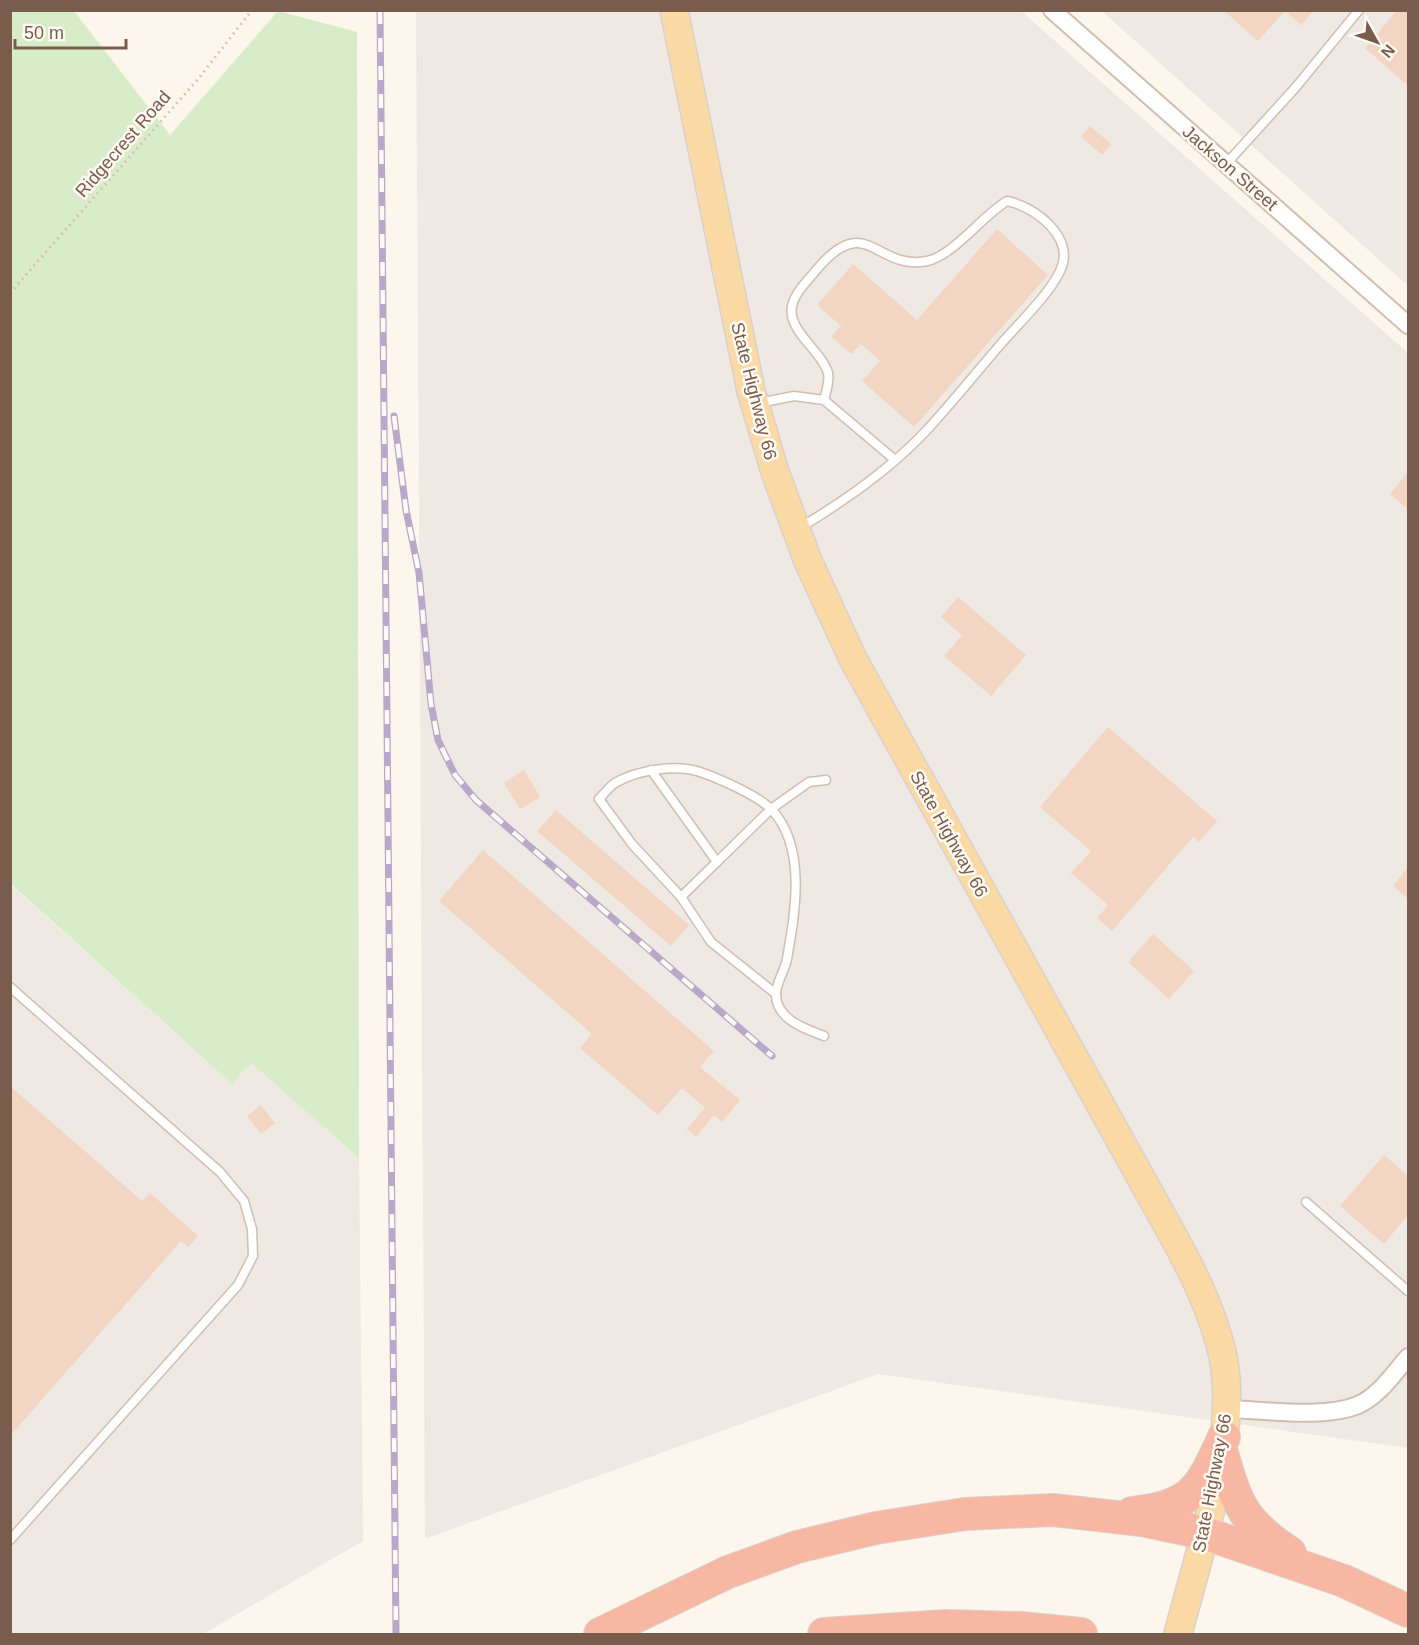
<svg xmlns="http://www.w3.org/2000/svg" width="1419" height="1645" font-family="Arial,sans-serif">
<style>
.industrial{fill:#efe9e4}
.green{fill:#d8ecc9}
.building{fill:#f3d5c3}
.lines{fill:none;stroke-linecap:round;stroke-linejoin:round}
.lane-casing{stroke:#d1beb0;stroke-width:11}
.street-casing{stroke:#d1beb0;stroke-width:20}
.primary-casing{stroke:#dad1cd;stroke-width:30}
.highway-casing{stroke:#dad1cd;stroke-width:34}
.path{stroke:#d9b8a5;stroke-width:3;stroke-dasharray:1.5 4.5;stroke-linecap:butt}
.lane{stroke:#fff;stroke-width:8}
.street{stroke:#fff;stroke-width:16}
.primary{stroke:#fbd9a5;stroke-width:27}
.highway{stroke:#f7b7a3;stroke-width:32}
.rail-casing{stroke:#b9a8c9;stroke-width:7}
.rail{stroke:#fffaf3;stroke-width:4.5;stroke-dasharray:14;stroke-linecap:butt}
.labels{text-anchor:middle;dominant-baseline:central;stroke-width:5;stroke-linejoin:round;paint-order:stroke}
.street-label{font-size:18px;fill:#7a5c4d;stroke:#fffaf3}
</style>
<rect width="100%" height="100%" fill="#fdf6ec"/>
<!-- industrial -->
<g class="industrial">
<path d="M1106,10L1408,11V286L1104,13Z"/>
<path d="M416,11H1021L1408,353V1448L878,1374L425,1539Z"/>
<path d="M10,884L232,1084L251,1063L359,1158L363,1541L203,1634H11Z"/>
</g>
<!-- green -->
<path class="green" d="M11,10L74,11L170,135L278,11L357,32L359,1158L251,1063L232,1084L11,884Z"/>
<!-- building -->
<g class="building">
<path d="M1223,10H1314L1301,25L1285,11L1258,41Z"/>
<path d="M1397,10H1408V86L1365,48Z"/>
<path d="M1090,126L1111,144L1102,155L1081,137Z"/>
<path d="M997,229L1048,275L914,427L862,381L880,361L861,344L851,354L831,336L841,326L817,305L853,264L917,320Z"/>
<path d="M1408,472V510L1390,494Z"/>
<path d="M958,597L1026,655L991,696L944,656L962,635L941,617Z"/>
<path d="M1108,727L1217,821L1199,842L1193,837L1112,931L1097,918L1108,905L1071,873L1091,851L1040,807Z"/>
<path d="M524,770L540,797L520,809L504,783Z"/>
<path d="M556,810L689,925L671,946L537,831Z"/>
<path d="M483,850L714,1051L700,1067L740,1100L722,1122L714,1115L696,1137L687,1129L705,1108L682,1088L658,1115L580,1048L592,1034L439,901Z"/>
<path d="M1408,867V899L1393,886Z"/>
<path d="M1153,934L1194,971L1169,999L1128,962Z"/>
<path d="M10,1086L142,1201L150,1193L198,1236L188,1247L181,1241L10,1436Z"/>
<path d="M261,1105L275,1123L261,1134L247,1116Z"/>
<path d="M1384,1155L1408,1176V1215L1384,1244L1340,1206Z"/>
</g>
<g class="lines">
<defs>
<g id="lane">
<path d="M1226,164L1296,87L1359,10"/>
<path d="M759,403L794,396L824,400L895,460"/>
<path d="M798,529C844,501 888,471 925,432C951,404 975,374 1000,345C1017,325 1049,295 1060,271C1077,238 1034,206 1007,201C983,215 953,256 927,261C876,271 867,211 818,268C809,279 795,292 792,306C787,331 822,351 828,373C830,381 826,392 824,400"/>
<path d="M651,770L717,862"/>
<path d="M681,897L711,942L776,994"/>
<path d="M10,987L220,1172L244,1201L252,1229L253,1256L238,1285L10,1540"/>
<path d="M824,1036C806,1029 776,1020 776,994C776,983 785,970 787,959C795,913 807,848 772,810C759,796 718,778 700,772C676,764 637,770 615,783C609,787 604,794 599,799L632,844L681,897L771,809L809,782L826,780"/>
<path d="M1306,1202L1408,1291"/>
</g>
<g id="street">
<path d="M1052,10L1408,325"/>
<path d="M1228,1409C1265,1410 1324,1419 1358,1405C1379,1396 1394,1373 1408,1357"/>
</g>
<path id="primary" d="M674,10L751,391L775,472L808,561L853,659L1166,1223C1189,1264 1211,1306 1222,1352C1241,1433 1198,1555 1178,1634"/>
<g id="highway">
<path d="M1222,1453C1237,1505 1243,1522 1290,1553"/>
<path d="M1132,1513C1194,1505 1199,1491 1224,1437"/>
<path d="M600,1634L728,1572L797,1547L876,1528L965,1514L1053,1510L1142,1520L1204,1533L1344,1581L1408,1611"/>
<path d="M824,1634L946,1626L1021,1628L1081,1634"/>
</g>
</defs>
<!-- lane casing -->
<use href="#lane" class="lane-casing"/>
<!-- street casing -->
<use href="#street" class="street-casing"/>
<!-- primary casing -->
<use href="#primary" class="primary-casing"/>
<!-- highway casing -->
<use href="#highway" class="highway-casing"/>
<!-- path -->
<path class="path" d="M10,293L199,78L252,10"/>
<!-- lane -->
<use href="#lane" class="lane"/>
<!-- street -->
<use href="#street" class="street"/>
<!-- primary -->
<use href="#primary" class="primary"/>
<!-- highway -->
<use href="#highway" class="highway"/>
<defs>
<g id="rail">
<path d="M380,10L396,1634"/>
<path d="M394,416L406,510L419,573L431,704L438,740L455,775L476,800L772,1056"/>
</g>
</defs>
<!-- rail casing -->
<use href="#rail" class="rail-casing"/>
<!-- rail -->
<use href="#rail" class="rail"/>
</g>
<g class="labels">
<!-- street labels -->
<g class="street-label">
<text transform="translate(123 144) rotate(-49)">Ridgecrest Road</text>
<text transform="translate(1230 168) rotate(41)">Jackson Street</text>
<text transform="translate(754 391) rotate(76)">State Highway 66</text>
<text transform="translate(949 834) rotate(61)">State Highway 66</text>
<text transform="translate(1212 1483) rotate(-79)">State Highway 66</text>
</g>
</g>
<!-- border -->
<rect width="1419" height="1645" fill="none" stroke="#7a5c4d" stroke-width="24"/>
<!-- north arrow -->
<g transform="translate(1377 42) rotate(130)" stroke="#fffaf3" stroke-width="4.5" paint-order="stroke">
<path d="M0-4.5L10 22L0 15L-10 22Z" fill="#7a5c4d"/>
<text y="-9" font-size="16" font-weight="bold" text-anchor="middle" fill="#7a5c4d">N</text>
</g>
<!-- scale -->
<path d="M15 39v9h111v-9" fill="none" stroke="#7a5c4d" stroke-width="3"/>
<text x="24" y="39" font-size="18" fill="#7a5c4d" stroke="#fffaf3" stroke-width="4.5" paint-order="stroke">50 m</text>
</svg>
